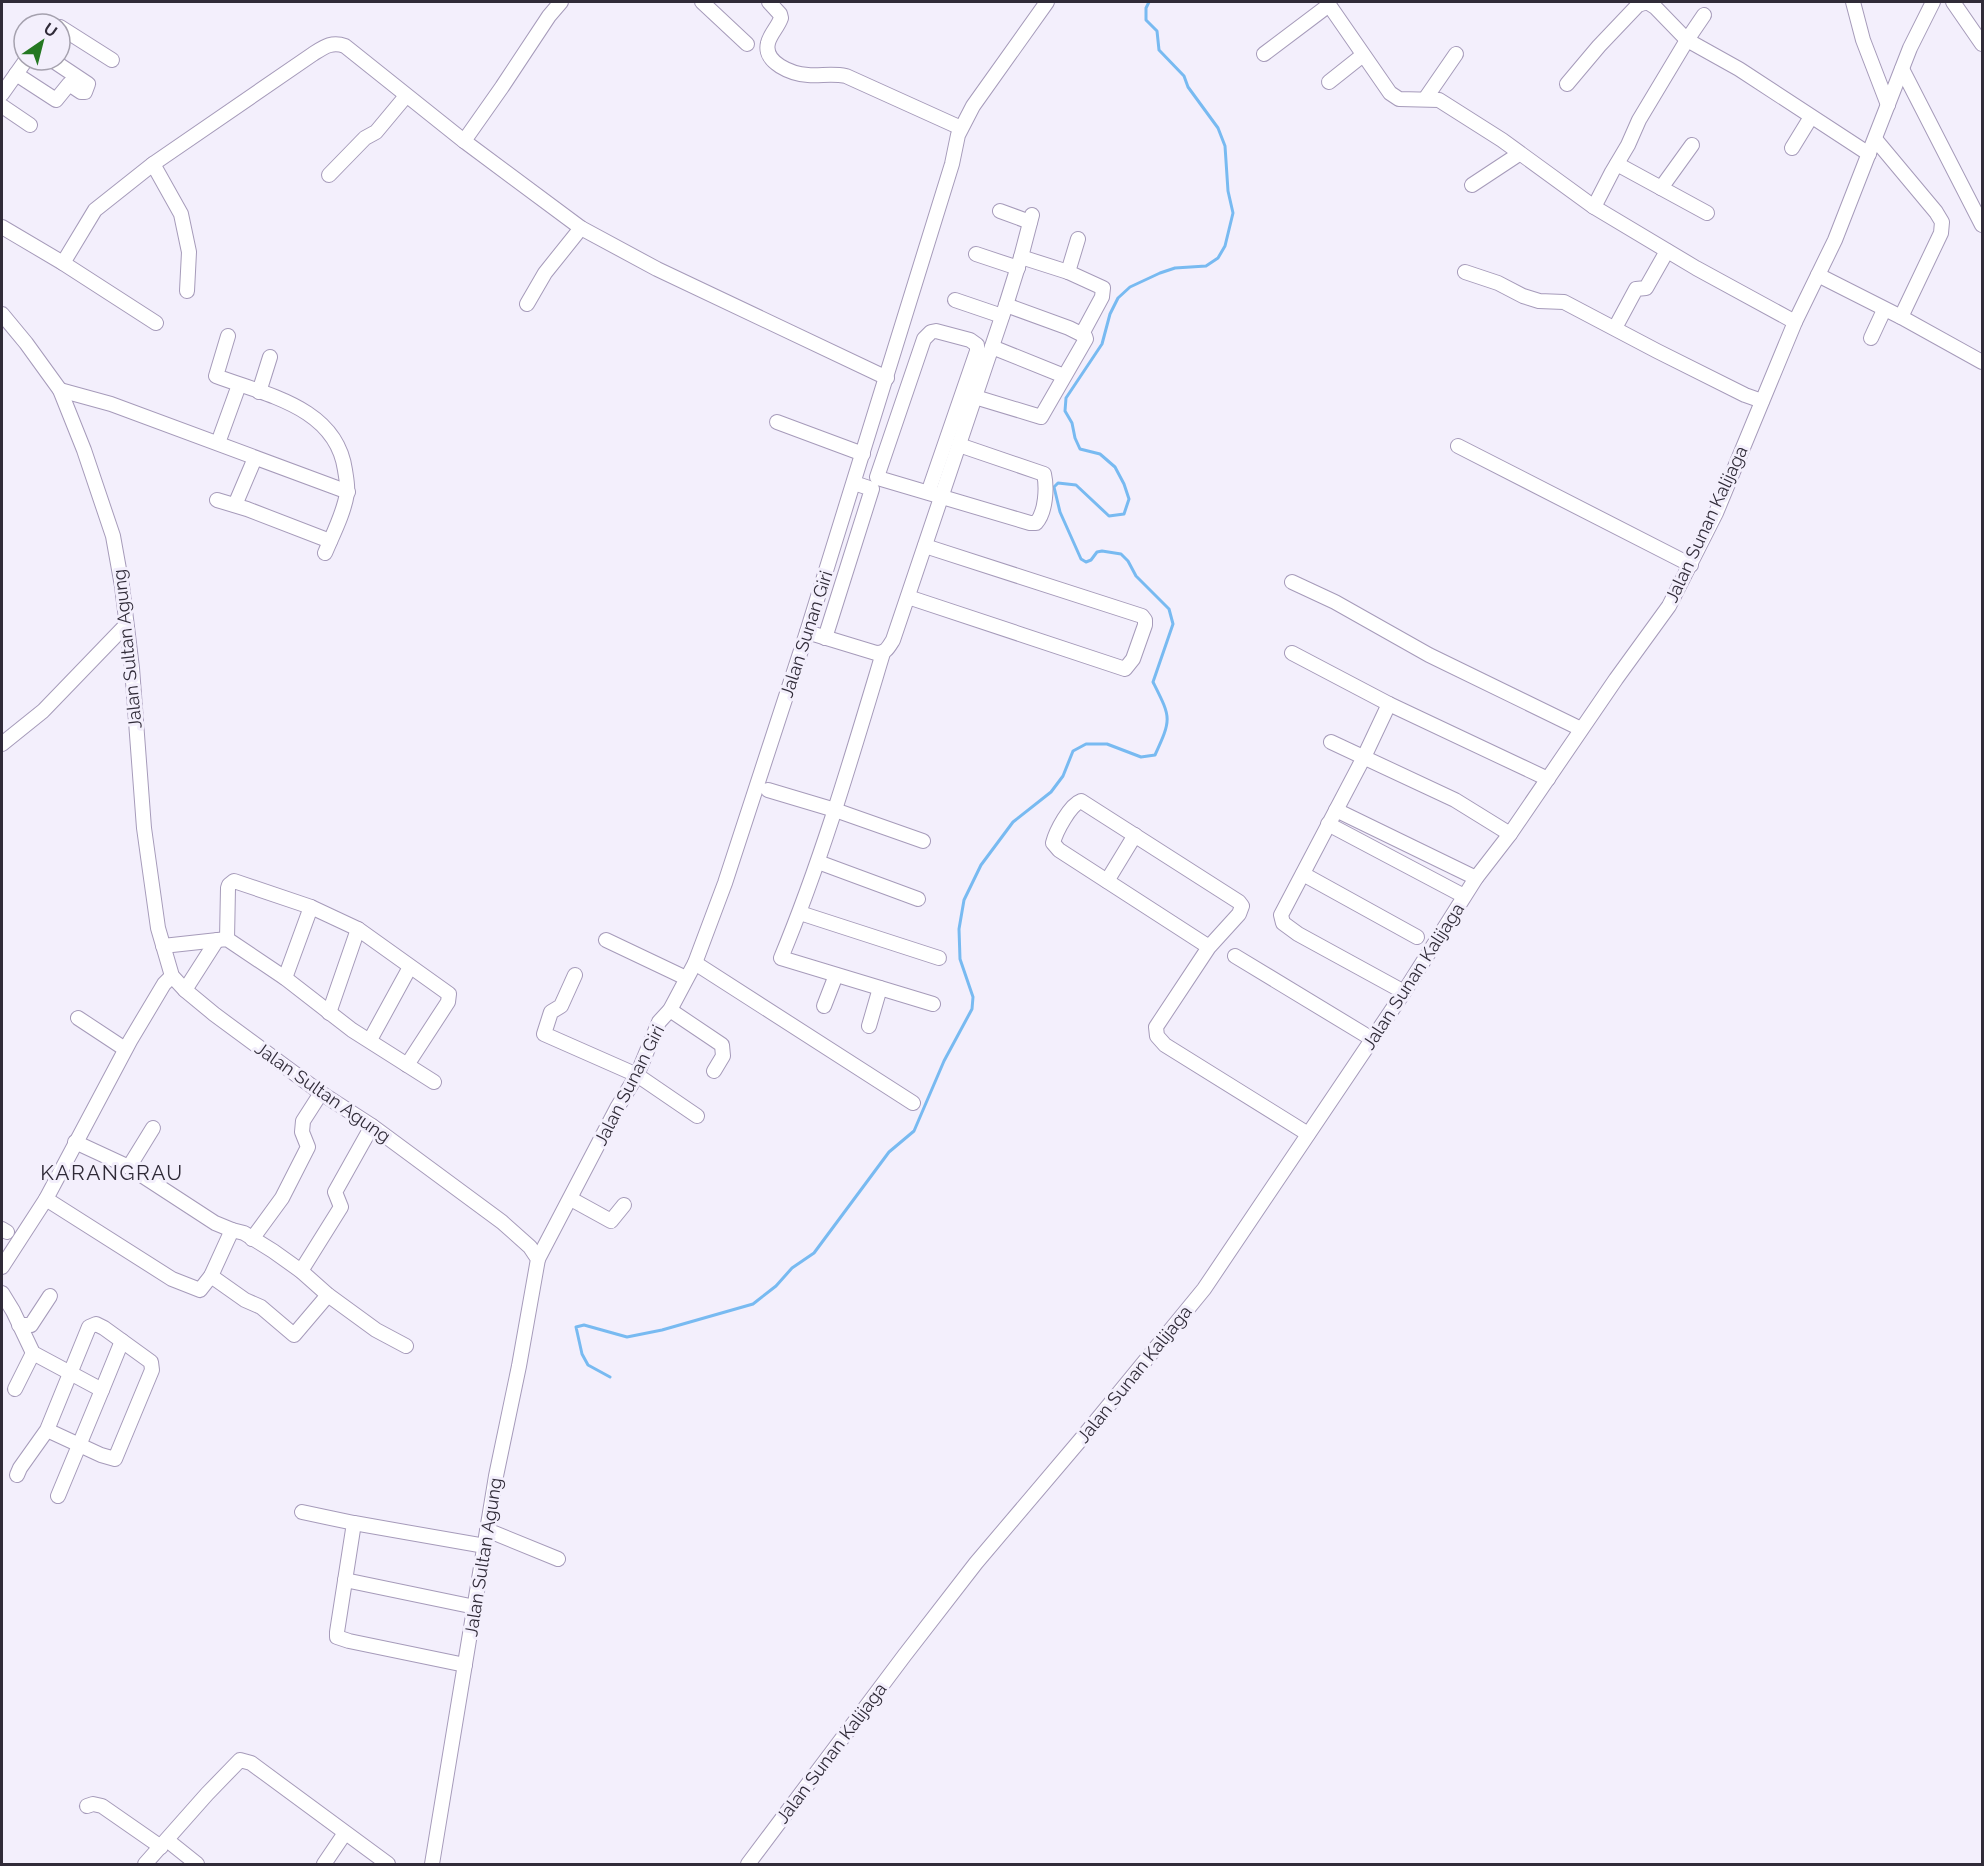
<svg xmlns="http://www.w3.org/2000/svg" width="1984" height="1866" font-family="Raleway,sans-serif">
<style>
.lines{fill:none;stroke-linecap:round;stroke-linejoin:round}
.stream{stroke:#78baf1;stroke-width:3}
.minor-casing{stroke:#a69bba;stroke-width:16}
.minor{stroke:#fff;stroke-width:14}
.labels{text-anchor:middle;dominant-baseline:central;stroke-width:6;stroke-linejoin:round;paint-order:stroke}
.street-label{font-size:18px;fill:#302b38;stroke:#f3effc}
.quarter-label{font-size:21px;letter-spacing:1.5px;fill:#302b38;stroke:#f3effc}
</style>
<rect width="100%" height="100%" fill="#f3effc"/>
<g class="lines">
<!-- stream -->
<path class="stream" d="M610,1377L588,1365L582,1354L576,1327L584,1325L627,1337L662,1330L753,1304L776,1286L792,1268L814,1253L889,1152L914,1131L944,1061L972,1009L973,997L960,959L959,929L964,900L981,865L1013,822L1051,792L1063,776L1073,751L1086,744H1107L1141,757L1155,755C1172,718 1171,718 1153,682L1173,624L1169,609L1136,576L1128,561L1121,554L1102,551L1097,552L1091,560L1086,562L1081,559L1060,512L1054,487L1058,483L1076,485L1109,516L1124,514L1129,499L1124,484L1115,467L1100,454L1080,449L1075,438L1072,423L1065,411L1066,398L1102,344L1110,314L1118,298L1130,287L1160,273L1175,268L1206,266L1218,258L1225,246L1233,213L1228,191L1225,146L1218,128L1188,87L1184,76L1159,50L1157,31L1146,20V8L1149,2"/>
<defs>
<g id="minor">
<path d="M702,2L747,44"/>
<path d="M769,2L780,14L781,18C778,27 770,34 768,43C763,63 792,74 808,75C821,76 832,73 846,76L961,128"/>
<path d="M1327,2L1390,93L1399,99L1439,100L1502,140L1594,207L1696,268L1795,322"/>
<path d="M1853,2L1863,40L1888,105"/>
<path d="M1953,2L1982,44"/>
<path d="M60,27L112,60"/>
<path d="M1264,54L1329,5"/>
<path d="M1902,69L1982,225"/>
<path d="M16,74L56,100L69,84L81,92H85L88,84L52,60"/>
<path d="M1329,82L1363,55"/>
<path d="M1567,84L1599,46L1638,5L1647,2L1655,7L1687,40L1739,69L1869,154"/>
<path d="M2,94L26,60"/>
<path d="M1425,99L1456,54"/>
<path d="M2,106L30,125"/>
<path d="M1875,139L1936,212L1942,222L1941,233L1901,317"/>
<path d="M464,141L502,87L549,16L561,2"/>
<path d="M1792,148L1811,117"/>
<path d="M153,164L181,214L189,252L187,291"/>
<path d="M1617,164L1707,213"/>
<path d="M329,175L365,138L376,132L406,96"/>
<path d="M1472,185L1519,154"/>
<path d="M1661,188L1692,145"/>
<path d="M1594,207L1612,172L1628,145L1639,120L1687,40L1704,15"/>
<path d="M1000,211L1030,222"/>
<path d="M2,227L63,263L95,210L153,164L313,54C324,47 332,41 345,46L464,141L581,228L657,269L887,378"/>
<path d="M976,254L1018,268"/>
<path d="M1021,257L1068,272L1103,288L1102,297L1082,334"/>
<path d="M63,263L156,323"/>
<path d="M1068,272L1078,239"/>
<path d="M1465,272L1498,283L1523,296L1539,301L1564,302L1657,351L1745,395L1762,401"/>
<path d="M1818,275L1901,317L1982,362"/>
<path d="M955,300L1002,316"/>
<path d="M527,304L545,273L581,228"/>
<path d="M2,314L26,343L60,390L84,450L113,536L122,586L132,668L144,828L158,928L172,976L185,990L214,1014L321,1093L372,1126L502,1222L530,1247L538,1259L519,1366L496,1476L432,1864"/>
<path d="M1615,328L1636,289L1646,288L1667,251"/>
<path d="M228,336L216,376C266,395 336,407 345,470C346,477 348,486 347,493C344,513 333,534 325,553"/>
<path d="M1871,338L1884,310"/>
<path d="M992,347L1064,376"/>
<path d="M60,390L111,404L348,492"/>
<path d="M259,392L270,357"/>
<path d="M975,397L1041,417L1086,339L1085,336L1069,328L1006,305"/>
<path d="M777,422L863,454"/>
<path d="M218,443L239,385"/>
<path d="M1458,446L1691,565"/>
<path d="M928,493L977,351V345L970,340L936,331L931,332L924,339L877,477L878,478L1030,523H1036C1046,512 1047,487 1044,474L959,445"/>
<path d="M217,500L247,509L330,541"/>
<path d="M235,505L255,458"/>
<path d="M1292,582L1335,602L1429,655L1581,729"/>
<path d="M908,597L1125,669L1133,659L1145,625V620L1142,616L925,546"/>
<path d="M807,632L876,653C886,653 888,648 893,640L1006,305L1021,257L1032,215"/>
<path d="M825,638L872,489L854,483"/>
<path d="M883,653C852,756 822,859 781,958L933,1004"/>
<path d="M1292,653L1389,704L1548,779"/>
<path d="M1389,704L1364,757L1281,915L1283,923L1298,934L1404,992"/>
<path d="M1331,742L1455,800L1510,834"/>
<path d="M2,744L43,711L126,625"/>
<path d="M768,790L835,810L923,841"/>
<path d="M1336,810L1476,878"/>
<path d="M1328,824L1464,896"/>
<path d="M818,862L918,899"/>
<path d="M1303,874L1417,937"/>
<path d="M1107,881L1135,835"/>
<path d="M800,913L939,958"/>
<path d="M227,939L228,888L229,885L234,881L311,907L358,929L449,994L448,1002L407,1065"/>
<path d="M606,940L686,978"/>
<path d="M163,946L227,939L285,978L352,1030L434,1082"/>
<path d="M1209,947L1239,914L1242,906L1239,902L1081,801C1070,805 1056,831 1053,843L1059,850L1209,947L1156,1027L1157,1036L1165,1045L1308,1134"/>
<path d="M1235,956L1372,1039"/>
<path d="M695,963L913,1103"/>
<path d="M575,975L561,1006L551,1012L544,1034L637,1075L697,1116"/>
<path d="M285,978L311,907"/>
<path d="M185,990L217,940"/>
<path d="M824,1006L836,975"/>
<path d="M670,1010L722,1045L723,1056L714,1071"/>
<path d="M329,1013L358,929"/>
<path d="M78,1018L125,1049"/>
<path d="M869,1026L880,988"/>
<path d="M370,1040L410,967"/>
<path d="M75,1142L129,1167L215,1223L232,1230"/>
<path d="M129,1167L153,1128"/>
<path d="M46,1199L172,1279L200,1290L211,1276L232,1230L244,1233L273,1251L301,1271L328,1295L376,1330L406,1346"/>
<path d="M571,1199L611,1221L624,1205"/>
<path d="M2,1229L7,1232"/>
<path d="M252,1239L282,1198L308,1147L302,1132L303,1121L321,1093"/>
<path d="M538,1259L617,1108L637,1075L659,1022L670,1010L695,963L725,883L807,632L952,164L958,135L973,106L1047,2"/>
<path d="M2,1267L46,1199L130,1041L164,984L172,976"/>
<path d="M301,1271L341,1207L335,1192L372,1126"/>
<path d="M211,1276L245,1300L261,1307L294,1335L328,1295"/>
<path d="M2,1293L13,1311L33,1353L102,1390L58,1496"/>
<path d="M19,1325H31L50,1296"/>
<path d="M15,1389L33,1353"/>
<path d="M102,1390L122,1341"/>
<path d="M17,1475L20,1468L47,1430L89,1327L96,1324L104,1328L151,1362L152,1370L115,1459L101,1455L47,1430"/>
<path d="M302,1512L354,1523"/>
<path d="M487,1530L558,1559"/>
<path d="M345,1580L475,1607"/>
<path d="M465,1665L349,1641L337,1637V1632L354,1523L485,1546"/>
<path d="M87,1806L93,1804L102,1806L161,1847"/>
<path d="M167,1840L197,1864"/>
<path d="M145,1864L207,1794L240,1760L251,1763L388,1864"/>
<path d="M324,1864L345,1833"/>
<path d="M748,1864L904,1656L976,1563L1082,1438L1204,1289L1404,992L1476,878L1510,834L1616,679L1669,606L1716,513L1795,322L1835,240L1910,48L1933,2"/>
</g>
</defs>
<!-- minor casing -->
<use href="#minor" class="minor-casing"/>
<!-- minor -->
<use href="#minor" class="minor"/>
</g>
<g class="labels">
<!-- street labels -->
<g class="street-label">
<text transform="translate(1706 524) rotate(-65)">Jalan Sunan Kalijaga</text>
<text transform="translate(806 634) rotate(-72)">Jalan Sunan Giri</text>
<text transform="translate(127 649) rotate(-96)">Jalan Sultan Agung</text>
<text transform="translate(1413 976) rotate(-57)">Jalan Sunan Kalijaga</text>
<text transform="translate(629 1085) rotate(-63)">Jalan Sunan Giri</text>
<text transform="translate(323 1092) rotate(35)">Jalan Sultan Agung</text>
<text transform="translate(1134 1374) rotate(-51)">Jalan Sunan Kalijaga</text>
<text transform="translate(483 1557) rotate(-81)">Jalan Sultan Agung</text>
<text transform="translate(831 1753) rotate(-53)">Jalan Sunan Kalijaga</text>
</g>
<!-- quarter labels -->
<g class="quarter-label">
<text x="112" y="1172">KARANGRAU</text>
</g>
</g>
<!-- border -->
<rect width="1984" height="1866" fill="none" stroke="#302b38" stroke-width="6"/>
<!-- north arrow -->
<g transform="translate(42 42) rotate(35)"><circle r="28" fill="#f3effc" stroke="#a5a1ae" stroke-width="1.5"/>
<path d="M0-4.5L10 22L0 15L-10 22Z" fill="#247822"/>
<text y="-9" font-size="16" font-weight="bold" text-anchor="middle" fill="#302b38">U</text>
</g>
</svg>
